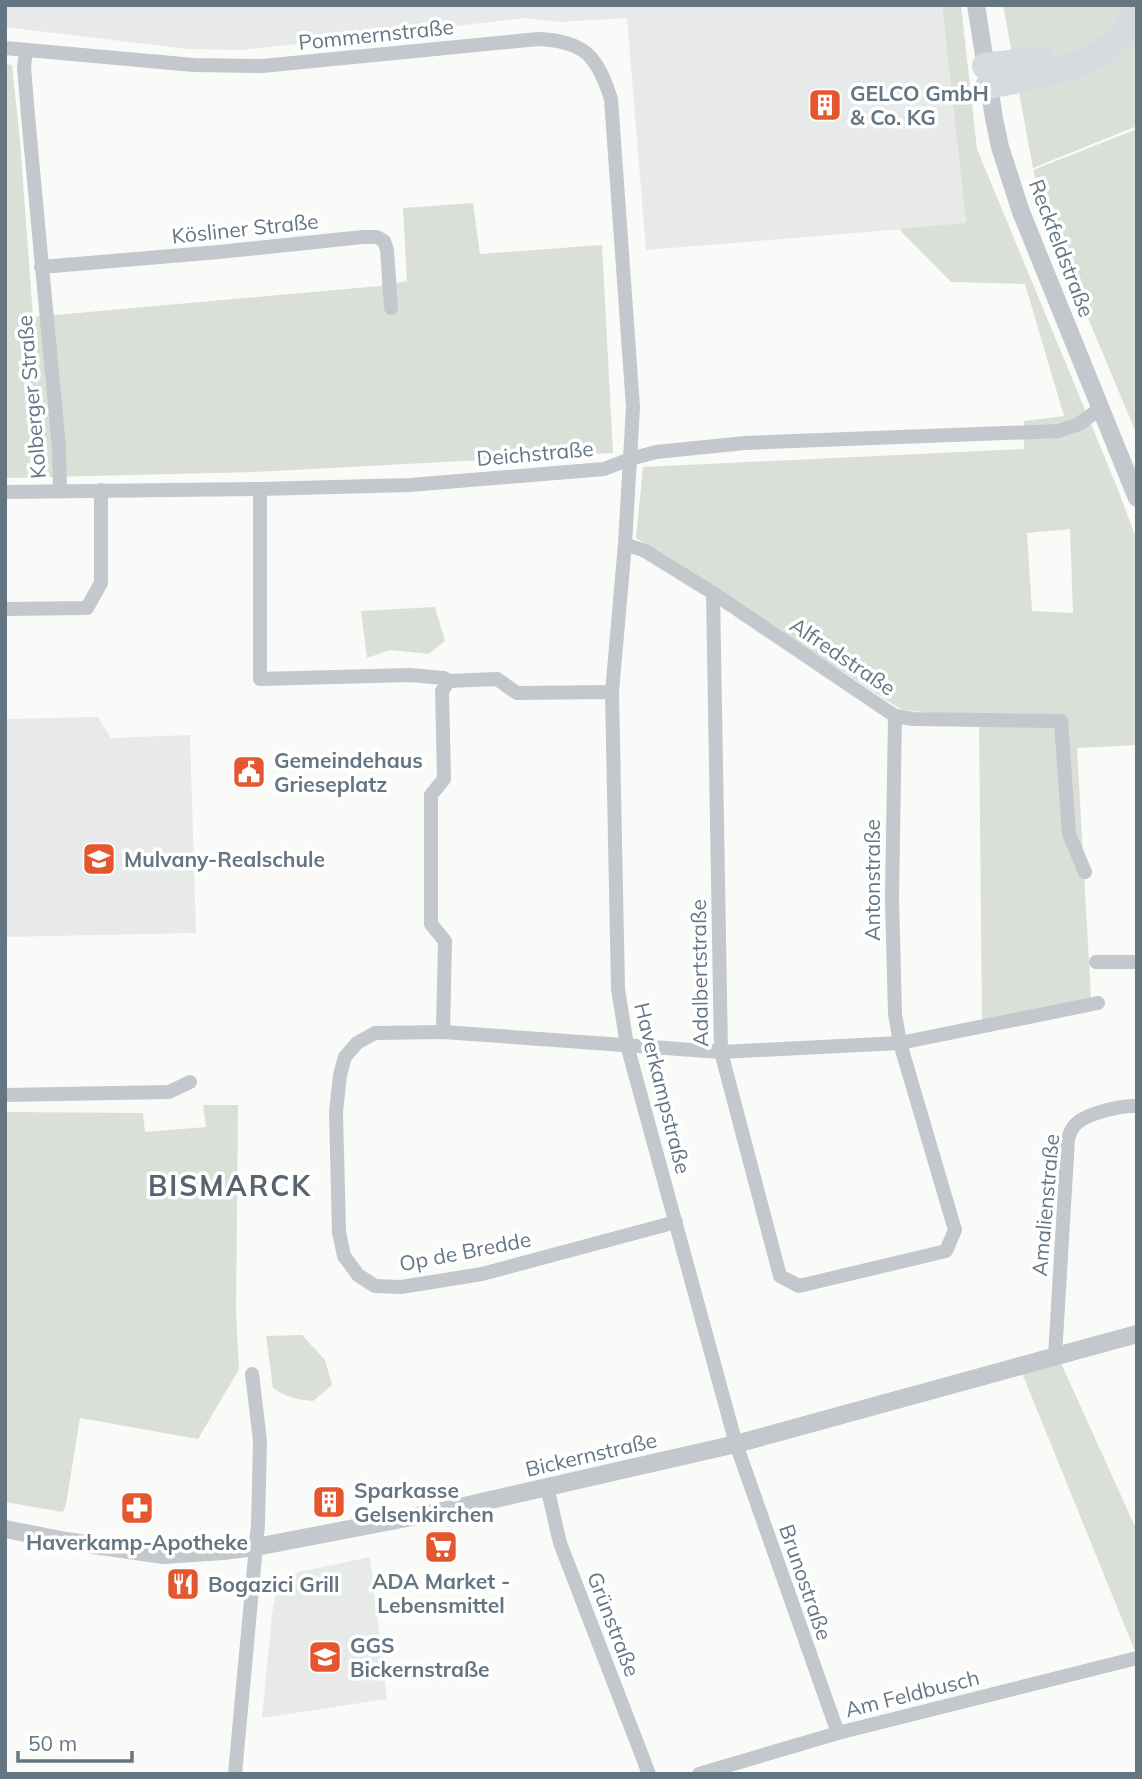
<svg xmlns="http://www.w3.org/2000/svg" width="1142" height="1779" font-family="Mulish,sans-serif">
<style>
.built{fill:#e8e9e9}
.green{fill:#dadfd7;fill-rule:evenodd}
.lines{fill:none;stroke-linecap:round;stroke-linejoin:round}
.minor{stroke:#c3c8cc;stroke-width:14}
.tertiary{stroke:#c3c8cc;stroke-width:18}
.motorway{stroke:#d6dbdf;stroke-width:26}
.labels{text-anchor:middle;dominant-baseline:central;stroke-width:7;stroke-linejoin:round;paint-order:stroke}
.street-label{font-size:21px;fill:#657683;stroke:#fff}
.poi-label{font-size:21px;font-weight:bold;fill:#657683;stroke:#fff;text-anchor:start}
.district-label{font-size:28px;font-weight:bold;letter-spacing:2px;fill:#57646e;stroke:#fff}
</style>
<rect width="100%" height="100%" fill="#fafaf8"/>
<!-- built -->
<g class="built">
<path d="M5,5H942L966,224L646,250L627,18L560,22L526,18L243,50L187,49L5,27Z"/>
<path d="M98,717L111,738L190,735L196,933L5,937V719Z"/>
<path d="M370,1557L387,1699L262,1718L272,1614L276,1593L282,1583L290,1574Z"/>
</g>
<!-- green -->
<g class="green">
<path d="M942,5H961L977,149L1117,487L1137,541V745L1077,748L1091,998L982,1022L979,717L902,710L636,538L643,467L1024,449V421L1064,416L1025,284L951,282L899,229L966,223ZM1070,529L1073,613L1032,611L1027,533Z"/>
<path d="M1003,5H1137V126L1033,168Z"/>
<path d="M5,64L12,65L20,141L33,317L380,286L407,281L403,208L473,203L480,254L602,245L613,453L255,472L5,478Z"/>
<path d="M1137,129V435L1049,225L1033,170Z"/>
<path d="M435,607L445,641L429,654L390,650L367,658L361,611Z"/>
<path d="M203,1105H238L236,1312L239,1369L198,1439L80,1418L66,1504L63,1512L5,1502V1112L143,1113L145,1132L206,1127Z"/>
<path d="M302,1335L325,1360L332,1385L313,1401C297,1400 286,1397 273,1388L266,1336Z"/>
<path d="M1060,1361L1137,1531V1656L1022,1373Z"/>
</g>
<g class="lines">
<!-- minor -->
<g class="minor">
<path d="M5,48L194,65L262,66L538,39C585,41 597,56 611,99L633,407L625,544L612,692L618,989L627,1045L736,1444L838,1733"/>
<path d="M26,50L24,67L29,127L59,448L60,490"/>
<path d="M41,267L219,252L363,237H377L384,241L387,250L391,308"/>
<path d="M260,489V679L410,675L444,678L449,681L497,679L517,693L612,692"/>
<path d="M5,492L260,489L410,485L604,469L630,459L656,452L745,443L1059,431L1079,424L1101,408"/>
<path d="M625,544L645,551L713,593L895,716L913,719L1061,721L1069,834L1085,872"/>
<path d="M713,593L721,1052L780,1276L799,1286L946,1251L955,1230L900,1043L895,1014L892,898L895,716"/>
<path d="M5,609L87,608L101,583V490"/>
<path d="M1096,962H1137"/>
<path d="M443,1032L445,941L431,924V795L444,779L442,691L449,681"/>
<path d="M5,1095L169,1092L190,1082"/>
<path d="M676,1222L482,1274L401,1287L375,1286L358,1275L344,1256L339,1232L336,1112L340,1075L345,1057L357,1043L375,1033L443,1032L721,1052L900,1043L1098,1003"/>
<path d="M1055,1356L1068,1139C1070,1133 1071,1128 1076,1124C1087,1113 1122,1105 1137,1106"/>
<path d="M547,1487L560,1543L649,1774"/>
<path d="M235,1774L258,1524L260,1441L252,1374"/>
<path d="M699,1774L838,1733L1137,1658"/>
</g>
<!-- tertiary -->
<g class="tertiary">
<path d="M976,5L994,118L1000,147L1021,212L1137,498"/>
<path d="M5,1529L66,1541L164,1555L223,1551L256,1547L438,1512L736,1444L1137,1334"/>
</g>
<!-- motorway -->
<g class="motorway">
<path d="M985,66L1040,59"/>
<path d="M988,86C1036,76 1126,66 1135,5"/>
</g>
</g>
<!-- icons -->
<defs>
<symbol id="building-square" viewBox="-11 -11 22 22"><rect x="-9" y="-9" width="18" height="18" rx="4" fill="#e4572e" stroke="#fff"/><path d="M-4-6H4V6H1V3H-1V6H-4ZM-2.5-4.3h1.7v1.8h-1.7ZM.8-4.3h1.7v1.8H.8ZM-2.5-1h1.7V.8h-1.7ZM.8-1h1.7V.8H.8Z" fill="#fff"/></symbol>
<symbol id="civic-square" viewBox="-11 -11 22 22"><rect x="-9" y="-9" width="18" height="18" rx="4" fill="#e4572e" stroke="#fff"/><path d="M-.6-6.5H3V-4.5H.6V-3L4-1V1h2V6H-6V1h2V-1L-.6-3ZM-1.2 2.5V6h2.4V2.5Z" fill="#fff"/></symbol>
<symbol id="school-square" viewBox="-11 -11 22 22"><rect x="-9" y="-9" width="18" height="18" rx="4" fill="#e4572e" stroke="#fff"/><path d="M0-5L7-2L0 1L-7-2ZM-4 1L0 2.5L4 1V4Q0 6-4 4Z" fill="#fff"/></symbol>
<symbol id="pharmacy-square" viewBox="-11 -11 22 22"><rect x="-9" y="-9" width="18" height="18" rx="4" fill="#e4572e" stroke="#fff"/><path d="M-2-6h4v4h4v4h-4v4h-4v-4h-4v-4h4Z" fill="#fff"/></symbol>
<symbol id="supermarket-square" viewBox="-11 -11 22 22"><rect x="-9" y="-9" width="18" height="18" rx="4" fill="#e4572e" stroke="#fff"/><path d="M-6-5.5h2.5l.6 2H6L4.5 2H-2.5L-4.4-4H-6ZM-1.5 3.2a1.3 1.3 0 1 0 .1 0ZM3 3.2a1.3 1.3 0 1 0 .1 0Z" fill="#fff"/></symbol>
<symbol id="restaurant-square" viewBox="-11 -11 22 22"><rect x="-9" y="-9" width="18" height="18" rx="4" fill="#e4572e" stroke="#fff"/><path d="M-5-6h1v4h1v-4h1v4h1v-4h1v5L-1.5 .5V6h-2V.5L-5-1ZM5-6V6H3V1.5H1.5Q1.5-4 5-6Z" fill="#fff"/></symbol>
</defs>
<g fill-rule="evenodd">
<use href="#building-square" x="806" y="86" width="38" height="38"/>
<use href="#civic-square" x="230" y="753" width="38" height="38"/>
<use href="#school-square" x="80" y="840" width="38" height="38"/>
<use href="#building-square" x="310" y="1483" width="38" height="38"/>
<use href="#pharmacy-square" x="118" y="1489" width="38" height="38"/>
<use href="#supermarket-square" x="422" y="1528" width="38" height="38"/>
<use href="#restaurant-square" x="164" y="1565" width="38" height="38"/>
<use href="#school-square" x="306" y="1638" width="38" height="38"/>
</g>
<g class="labels">
<!-- street labels -->
<g class="street-label">
<text transform="translate(376 34) rotate(-6)">Pommernstraße</text>
<text transform="translate(245 228) rotate(-6)">Kösliner Straße</text>
<text transform="translate(1062 248) rotate(69)">Reckfeldstraße</text>
<text transform="translate(31 397) rotate(-95)">Kolberger Straße</text>
<text transform="translate(535 453) rotate(-5)">Deichstraße</text>
<text transform="translate(843 656) rotate(34)">Alfredstraße</text>
<text transform="translate(872 880) rotate(-90)">Antonstraße</text>
<text transform="translate(699 973) rotate(-91)">Adalbertstraße</text>
<text transform="translate(663 1088) rotate(76)">Haverkampstraße</text>
<text transform="translate(1045 1205) rotate(-85)">Amalienstraße</text>
<text transform="translate(465 1251) rotate(-11)">Op de Bredde</text>
<text transform="translate(591 1454) rotate(-13)">Bickernstraße</text>
<text transform="translate(806 1582) rotate(71)">Brunostraße</text>
<text transform="translate(614 1624) rotate(69)">Grünstraße</text>
<text transform="translate(912 1693) rotate(-14)">Am Feldbusch</text>
</g>
<!-- poi labels -->
<g class="poi-label">
<text x="850" y="93">GELCO GmbH<tspan x="850" dy="24">&amp; Co. KG</tspan></text>
<text x="274" y="760">Gemeindehaus<tspan x="274" dy="24">Grieseplatz</tspan></text>
<text x="124" y="859">Mulvany-Realschule</text>
<text x="354" y="1490">Sparkasse<tspan x="354" dy="24">Gelsenkirchen</tspan></text>
<text x="137" y="1542" text-anchor="middle">Haverkamp-Apotheke</text>
<text x="441" y="1581" text-anchor="middle">ADA Market -<tspan x="441" dy="24">Lebensmittel</tspan></text>
<text x="208" y="1584">Bogazici Grill</text>
<text x="350" y="1645">GGS<tspan x="350" dy="24">Bickernstraße</tspan></text>
</g>
<!-- district labels -->
<g class="district-label">
<text x="230" y="1185">BISMARCK</text>
</g>
</g>
<!-- border -->
<rect width="1142" height="1779" fill="none" stroke="#657683" stroke-width="14"/>
<!-- scale -->
<path d="M18 1751v10h114v-10" fill="none" stroke="#657683" stroke-width="3.5"/>
<text x="28" y="1751" font-size="21" fill="#657683" stroke="#ffffff" stroke-width="5" paint-order="stroke">50 m</text>
</svg>
